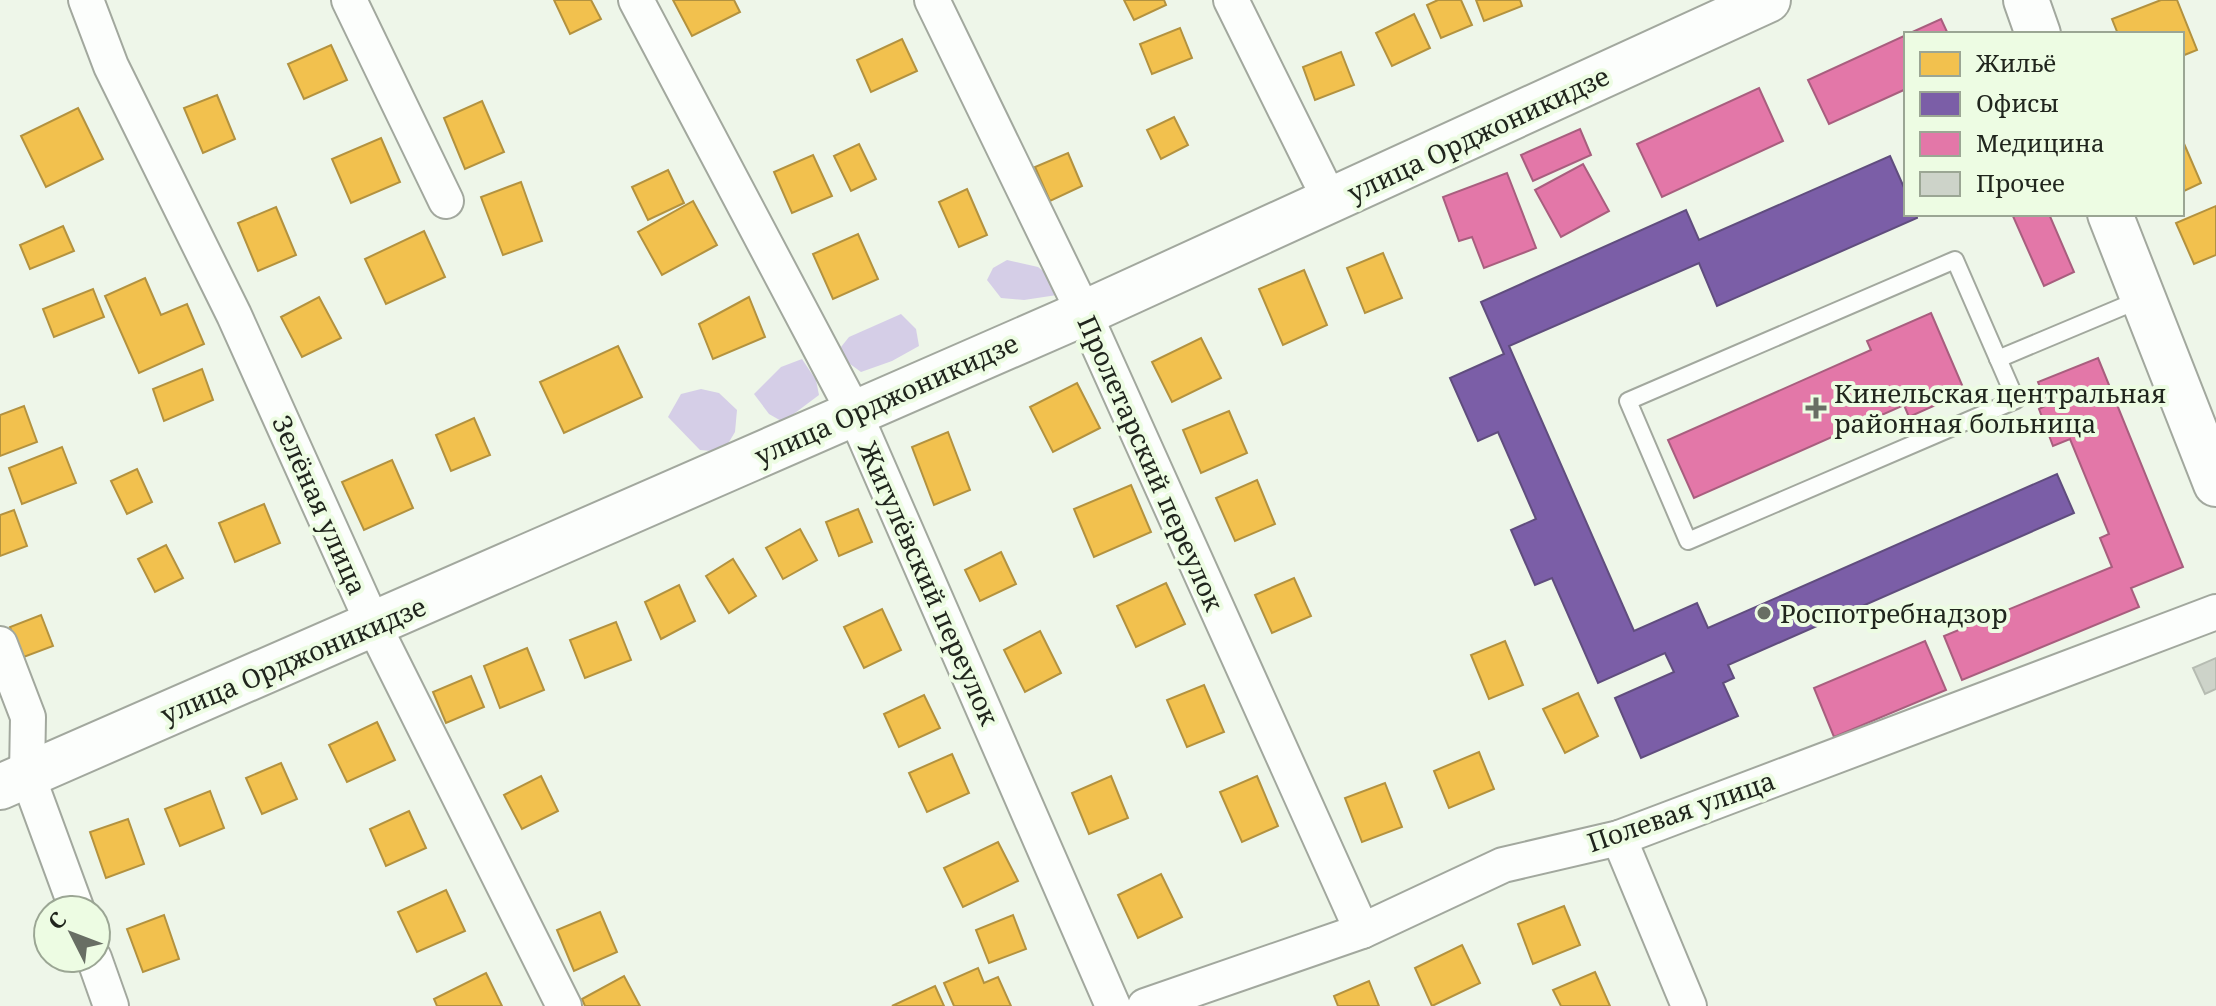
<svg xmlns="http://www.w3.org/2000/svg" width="2216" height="1006" font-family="'Noto Serif',serif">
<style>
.forest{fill:#d5cee7}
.homes{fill:#f2c14e;stroke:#b3923f;stroke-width:2}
.offices{fill:#7b5ea7;stroke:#604d7e;stroke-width:2}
.health{fill:#e377a8;stroke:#a85e7e;stroke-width:2}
.building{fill:#cdd3c9;stroke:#b6bcb2;stroke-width:2}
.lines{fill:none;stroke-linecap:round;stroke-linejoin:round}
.lane-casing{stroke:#a2a89e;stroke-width:20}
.street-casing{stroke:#a2a89e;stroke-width:38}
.secondary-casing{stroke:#a2a89e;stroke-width:48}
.lane{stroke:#fcfefc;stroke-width:16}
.street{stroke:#fcfefc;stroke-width:34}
.secondary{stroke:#fcfefc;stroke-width:44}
.poi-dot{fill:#686e64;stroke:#edfce3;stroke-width:3}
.labels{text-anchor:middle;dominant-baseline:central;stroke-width:8;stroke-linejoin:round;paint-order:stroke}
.street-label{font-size:26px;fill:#20251d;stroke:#edfce3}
.poi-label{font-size:26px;fill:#20251d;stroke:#edfce3;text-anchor:start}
</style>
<rect width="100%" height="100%" fill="#eef6e9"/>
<!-- forest -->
<g class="forest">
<path d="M1007,260L1038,267L1057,282V295L1024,300L1001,298L987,280L993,268Z"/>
<path d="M901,314L916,329L919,346L892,361L861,372L846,361L841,347L849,337Z"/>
<path d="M802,359L816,380L819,395L783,422L769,414L754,394L781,367Z"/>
<path d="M701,389L719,393L737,410L735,432L723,452L700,450L668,417L681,394Z"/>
</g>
<!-- homes -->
<g class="homes">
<path d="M554,0H591L601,19L570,34Z"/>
<path d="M673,0H734L740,12L692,36Z"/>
<path d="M1124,0H1164L1166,5L1134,20Z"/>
<path d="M1438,0H1461L1472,25L1441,38L1427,5Z"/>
<path d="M1476,0H1520L1522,6L1484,21Z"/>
<path d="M2161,0H2177L2197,50L2182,56V34H2118L2112,19Z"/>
<path d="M1414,14L1430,48L1392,66L1376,33Z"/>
<path d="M1180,28L1192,58L1152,74L1140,44Z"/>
<path d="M902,39L917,71L871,92L857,60Z"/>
<path d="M331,45L347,80L304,99L288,64Z"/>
<path d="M1341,52L1354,85L1315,100L1303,67Z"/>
<path d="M217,95L235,139L203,153L184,108Z"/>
<path d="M482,101L504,152L465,169L444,118Z"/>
<path d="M78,108L103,159L46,187L21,136Z"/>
<path d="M1174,117L1188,145L1161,159L1147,130Z"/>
<path d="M381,138L400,182L351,203L332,159Z"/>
<path d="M2182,139L2201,183L2182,192Z"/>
<path d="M859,144L876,179L851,191L834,156Z"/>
<path d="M1068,153L1082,186L1050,201L1035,167Z"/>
<path d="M813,155L832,196L792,213L774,172Z"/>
<path d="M668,170L684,203L648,220L632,187Z"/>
<path d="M521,182L542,241L503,255L481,197Z"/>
<path d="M967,189L987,235L959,247L939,202Z"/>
<path d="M693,201L717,245L662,275L638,232Z"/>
<path d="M2216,206V255L2194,264L2176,223Z"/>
<path d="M276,207L296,255L258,271L238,223Z"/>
<path d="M63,226L74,251L30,269L20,245Z"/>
<path d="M424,231L445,277L386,304L365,259Z"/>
<path d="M858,234L878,279L833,299L813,254Z"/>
<path d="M1383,253L1402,298L1365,313L1347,268Z"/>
<path d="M1304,270L1327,325L1283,345L1259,289Z"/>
<path d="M145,278L161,315L187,304L204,344L139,373L105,296Z"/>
<path d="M93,289L104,317L54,337L43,309Z"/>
<path d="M319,297L341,338L302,357L281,317Z"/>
<path d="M749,297L765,337L713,359L699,324Z"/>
<path d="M1201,338L1221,378L1172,402L1152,362Z"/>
<path d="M618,346L642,397L564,433L540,382Z"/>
<path d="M202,369L213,400L164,421L153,389Z"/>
<path d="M1077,383L1100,428L1053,452L1030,407Z"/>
<path d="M24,406L37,442L0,456V415Z"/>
<path d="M1229,411L1247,453L1201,473L1183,430Z"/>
<path d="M474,418L490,455L451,471L436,435Z"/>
<path d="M948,432L970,490L934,505L912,447Z"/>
<path d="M62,447L76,483L22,504L9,468Z"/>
<path d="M392,460L413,508L364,530L342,482Z"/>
<path d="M137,469L152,502L127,514L111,481Z"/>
<path d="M1257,480L1275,524L1235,541L1216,498Z"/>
<path d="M1131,485L1151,532L1094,557L1074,509Z"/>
<path d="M264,504L280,543L235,562L219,523Z"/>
<path d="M858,509L872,542L839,556L826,522Z"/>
<path d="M14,510L27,546L0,556V515Z"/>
<path d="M800,529L817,560L783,579L766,548Z"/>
<path d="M166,545L183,578L155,592L138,559Z"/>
<path d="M1001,552L1016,584L980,601L965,570Z"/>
<path d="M733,559L756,596L729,613L706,576Z"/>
<path d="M1294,578L1311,616L1272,633L1255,595Z"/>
<path d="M1166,583L1185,624L1136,647L1117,606Z"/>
<path d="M679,585L695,621L661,639L645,602Z"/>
<path d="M882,609L901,650L864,668L844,627Z"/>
<path d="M41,615L53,646L21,658L10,627Z"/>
<path d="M616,622L631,660L585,678L570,640Z"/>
<path d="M1040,631L1061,673L1025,692L1004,650Z"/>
<path d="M1505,641L1523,685L1489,699L1471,655Z"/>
<path d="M527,648L544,690L500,708L484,666Z"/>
<path d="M471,676L484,707L446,723L433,692Z"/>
<path d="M1204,685L1224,732L1187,747L1167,700Z"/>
<path d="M1578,693L1598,736L1565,753L1543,709Z"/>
<path d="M924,695L940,728L899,747L884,714Z"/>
<path d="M377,722L395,760L347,782L329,745Z"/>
<path d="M1479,752L1494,789L1449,808L1434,771Z"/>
<path d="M952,754L969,793L927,812L909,773Z"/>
<path d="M281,763L297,799L262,814L246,778Z"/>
<path d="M541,776L558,811L522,829L504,795Z"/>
<path d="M1111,776L1128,818L1089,834L1072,793Z"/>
<path d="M1257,776L1278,826L1242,842L1220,792Z"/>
<path d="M1385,783L1402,827L1362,842L1345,798Z"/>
<path d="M210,791L224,828L180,846L165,809Z"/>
<path d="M409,811L426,848L386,866L370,829Z"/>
<path d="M128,819L144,864L106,878L90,832Z"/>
<path d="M998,842L1018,881L963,907L944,868Z"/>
<path d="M1161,874L1182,917L1138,938L1118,895Z"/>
<path d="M446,890L465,931L417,952L398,912Z"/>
<path d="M1564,906L1580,945L1533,964L1518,924Z"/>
<path d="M600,912L617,952L574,971L557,930Z"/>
<path d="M164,915L179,959L143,972L127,929Z"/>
<path d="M1013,915L1026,949L989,963L976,930Z"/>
<path d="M1462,945L1480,983L1432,1006L1415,968Z"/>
<path d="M978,968L984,983L998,977L1011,1006H954L944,983Z"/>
<path d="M1595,972L1610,1006H1561L1553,990Z"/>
<path d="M486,973L502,1006H437L434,999Z"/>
<path d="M624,976L640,1006H585L582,999Z"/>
<path d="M1369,981L1379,1006H1338L1334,996Z"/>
<path d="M935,986L944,1006H892Z"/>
</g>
<!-- offices -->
<path class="offices" d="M1890,156L1906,192V214H1916L1917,218L1717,306L1699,263L1509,346L1634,631L1697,603L1708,628L2057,474L2074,513L1728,665L1734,678L1723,683L1738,716L1641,758L1615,698L1674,672L1665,653L1598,683L1552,578L1535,585L1511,530L1536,519L1498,432L1478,441L1450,378L1504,354L1481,302L1686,210L1699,240Z"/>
<!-- health -->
<g class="health">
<path d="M1941,19L1948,34H1908Z"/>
<path d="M1906,35V89L1829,124L1808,80Z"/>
<path d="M1759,88L1783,141L1662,197L1637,144Z"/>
<path d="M1580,129L1591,155L1533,181L1521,155Z"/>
<path d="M1583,164L1609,211L1561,237L1535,190Z"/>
<path d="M1507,173L1536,248L1484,268L1472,237L1459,241L1443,197Z"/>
<path d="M2012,214H2049L2074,272L2044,286Z"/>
<path d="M1931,313L1965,392L1909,417L1904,405L1694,498L1668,440L1871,350L1867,341Z"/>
<path d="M2098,358L2183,567L2131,588L2139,607L1962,680L1944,636L2112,567L2100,538L2109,534L2070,439L2053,446L2039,409L2047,405L2038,382Z"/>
<path d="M1925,641L1946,690L1834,737L1814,688Z"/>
</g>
<!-- building -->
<path class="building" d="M2216,658V689L2205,694L2193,668Z"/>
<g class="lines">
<defs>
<g id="lane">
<path d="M1955,260L2016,400L1688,541L1628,401Z"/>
<path d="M1998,359L2141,299"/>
</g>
<g id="street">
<path d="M86,0L111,66L234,315L374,626L564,1006"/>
<path d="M349,0L446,201"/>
<path d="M636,0L854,412L1113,1006"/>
<path d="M932,0L1084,313L1362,931"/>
<path d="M1231,0L1331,202"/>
<path d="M0,644L28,717L27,774L77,910"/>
<path d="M1619,838L1689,1006"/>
<path d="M94,958L111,1006"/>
<path d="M1145,1006L1362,931L1503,865L1619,838L2216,612"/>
</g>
<g id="secondary">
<path d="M2026,0L2038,34"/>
<path d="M2110,214L2216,484"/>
<path d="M0,787L1084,313L1768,0"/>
</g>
</defs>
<!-- lane casing -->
<use href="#lane" class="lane-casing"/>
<!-- street casing -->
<use href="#street" class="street-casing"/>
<!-- secondary casing -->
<use href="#secondary" class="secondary-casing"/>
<!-- lane -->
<use href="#lane" class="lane"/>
<!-- street -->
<use href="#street" class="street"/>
<!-- secondary -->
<use href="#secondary" class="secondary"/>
</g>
<!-- markers -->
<g class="poi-dot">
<path d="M1812 396h8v8h8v8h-8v8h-8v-8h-8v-8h8z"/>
<circle cx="1764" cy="613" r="8"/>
</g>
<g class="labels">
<!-- street labels -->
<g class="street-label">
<text transform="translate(1478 134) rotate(-25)">улица Орджоникидзе</text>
<text transform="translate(886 399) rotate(-24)">улица Орджоникидзе</text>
<text transform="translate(1151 463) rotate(66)">Пролетарский переулок</text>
<text transform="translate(320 505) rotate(66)">Зелёная улица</text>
<text transform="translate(929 583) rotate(66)">Жигулёвский переулок</text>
<text transform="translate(293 660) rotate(-23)">улица Орджоникидзе</text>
<text transform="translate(1681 811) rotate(-19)">Полевая улица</text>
</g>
<!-- poi labels -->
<g class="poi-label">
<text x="1834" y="393">Кинельская центральная<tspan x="1834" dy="30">районная больница</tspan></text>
<text x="1780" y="613">Роспотребнадзор</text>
</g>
</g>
<!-- legend -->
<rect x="1904" y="32" width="280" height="184" fill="#edfce3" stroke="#9ba694" stroke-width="2"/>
<rect x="1920" y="52" width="40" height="24" fill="#f2c14e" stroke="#9ba694" stroke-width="2"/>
<text x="1976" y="72" font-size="24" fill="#20251d">Жильё</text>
<rect x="1920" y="92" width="40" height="24" fill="#7b5ea7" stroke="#9ba694" stroke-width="2"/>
<text x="1976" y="112" font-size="24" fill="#20251d">Офисы</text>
<rect x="1920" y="132" width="40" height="24" fill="#e377a8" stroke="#9ba694" stroke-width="2"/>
<text x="1976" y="152" font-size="24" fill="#20251d">Медицина</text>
<rect x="1920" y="172" width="40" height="24" fill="#cdd3c9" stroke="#9ba694" stroke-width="2"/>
<text x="1976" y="192" font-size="24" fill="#20251d">Прочее</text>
<!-- north arrow -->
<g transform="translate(72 934) rotate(312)"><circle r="38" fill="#edfce3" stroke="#9ba694" stroke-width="2"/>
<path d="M0-6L14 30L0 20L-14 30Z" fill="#686e64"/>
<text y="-12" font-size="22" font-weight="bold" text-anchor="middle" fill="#20251d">С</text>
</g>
</svg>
